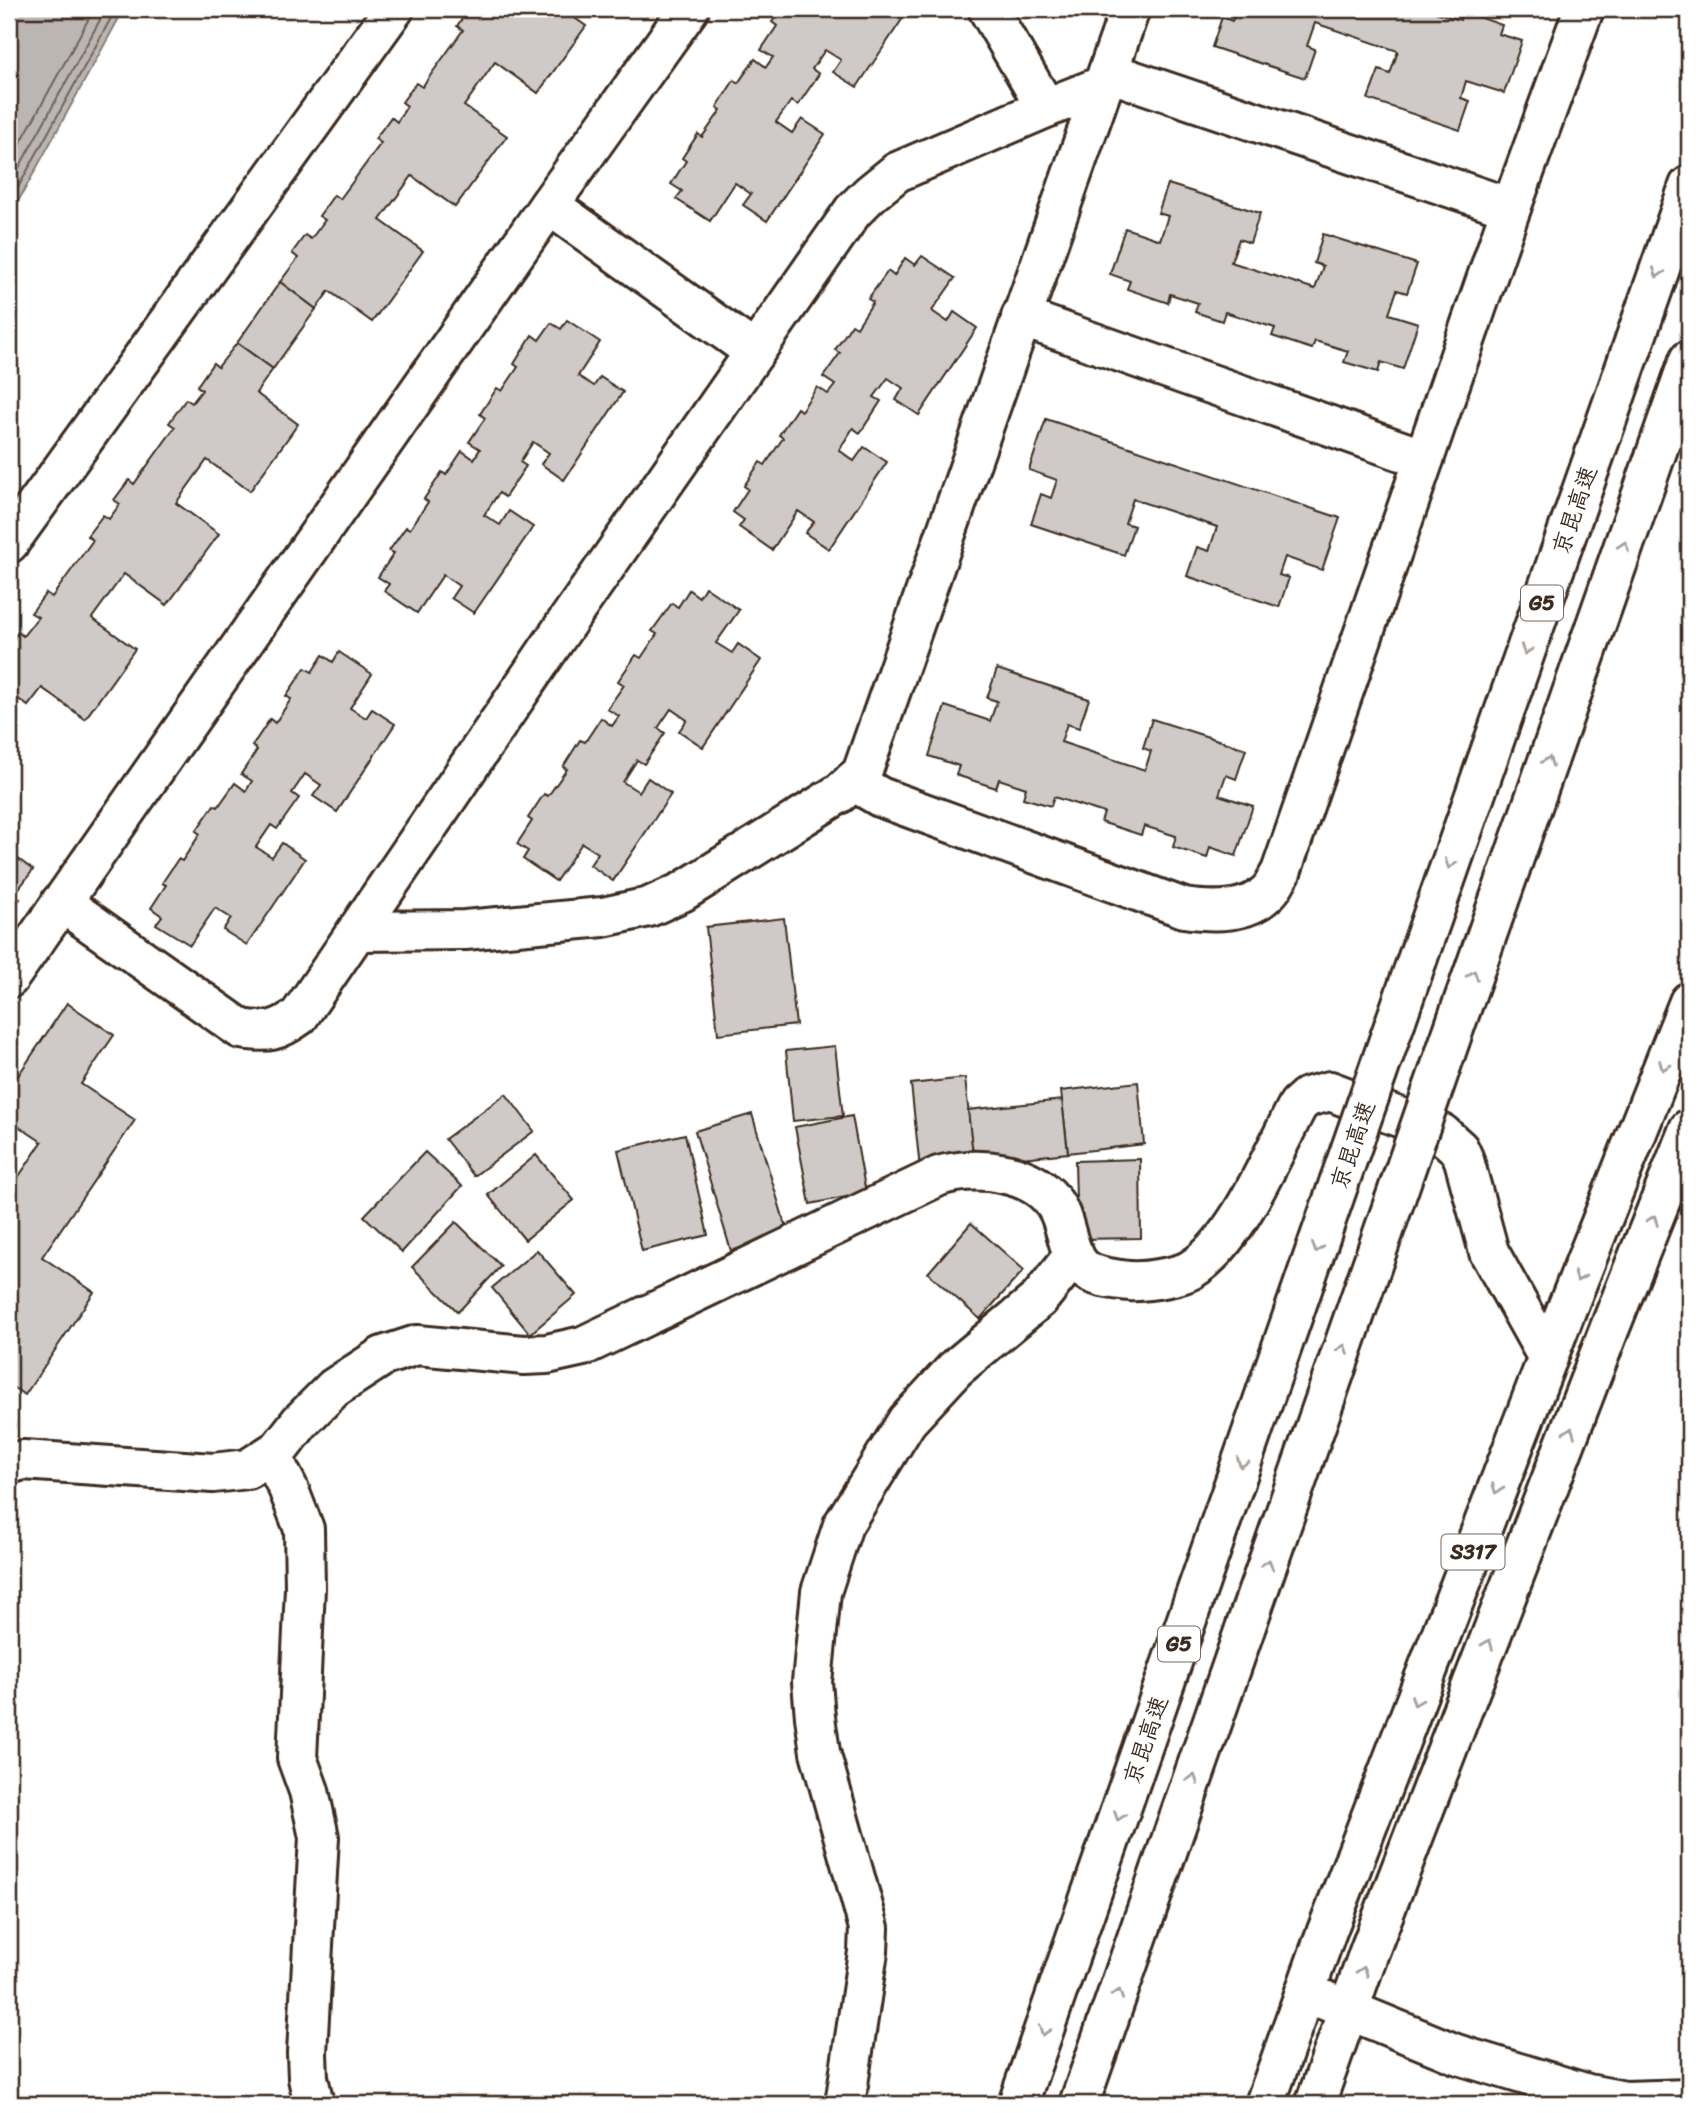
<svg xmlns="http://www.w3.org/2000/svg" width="1698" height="2113" font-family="Sriracha,'LXGW WenKai TC',sans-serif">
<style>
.water{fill:#bcb6b3;stroke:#887e77;stroke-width:2}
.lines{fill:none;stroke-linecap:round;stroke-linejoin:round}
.shore{stroke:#6f625a;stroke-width:2}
.building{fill:#cfcac7;stroke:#3b2a1e;stroke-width:2}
.minor-casing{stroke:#3b2a1e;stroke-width:44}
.major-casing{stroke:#3b2a1e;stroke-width:44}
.highway-casing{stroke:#3b2a1e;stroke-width:44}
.minor{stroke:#fff;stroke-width:38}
.major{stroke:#fff;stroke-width:38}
.highway{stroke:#fff;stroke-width:38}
.highway-bridge-casing{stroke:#3b2a1e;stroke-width:44;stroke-linecap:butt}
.highway-bridge{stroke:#fff;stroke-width:38}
.oneway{stroke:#a79f9a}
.labels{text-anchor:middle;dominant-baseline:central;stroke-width:6;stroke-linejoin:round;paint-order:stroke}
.shield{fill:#fff;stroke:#766a62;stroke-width:2}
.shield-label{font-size:21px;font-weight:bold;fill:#3b2a1e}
.street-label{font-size:23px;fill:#3b2a1e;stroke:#fff}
</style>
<rect width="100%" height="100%" fill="#fff"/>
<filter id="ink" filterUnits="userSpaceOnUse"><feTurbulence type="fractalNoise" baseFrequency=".0143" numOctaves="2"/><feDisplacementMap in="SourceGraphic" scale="14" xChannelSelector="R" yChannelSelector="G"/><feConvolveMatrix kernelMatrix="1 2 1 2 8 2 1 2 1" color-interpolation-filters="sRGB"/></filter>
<g filter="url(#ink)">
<!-- water -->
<path class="water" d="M9,9H124L9,218Z"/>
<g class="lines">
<!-- shore -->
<g class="shore">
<path d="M9,164L94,9"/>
<path d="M9,186L106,9"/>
<path d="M9,204L116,9"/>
</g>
</g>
<!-- building -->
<g class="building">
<path d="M469,9H562L586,26L538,93L495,62L464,106L507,136L455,207L412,176L380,220L423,251L372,322L329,291L316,309L280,282L298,258L292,253L305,235L311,239L325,220L319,216L334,195L340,199L381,143L375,139L391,117L397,122L407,106L402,102L416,83L422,87L463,30L457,26Z"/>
<path d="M781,9H909L857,87L833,72L841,60L825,50L812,69L819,74L798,105L791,101L776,122L792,133L802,119L825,134L767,221L743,205L751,194L735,183L710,221L676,199L682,191L671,184L686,161L682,158L698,134L702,137L721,110L717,107L734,80L738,83L755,59L766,67L773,57L761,50L777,26L772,22Z"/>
<path d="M1237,9H1433L1432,11L1460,20L1462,11L1502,25L1499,34L1522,41L1504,93L1466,81L1461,98L1470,101L1460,130L1368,99L1379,70L1390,74L1398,51L1315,23L1307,46L1315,49L1305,78L1212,47L1222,17L1232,21Z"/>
<path d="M1168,184L1260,213L1250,243L1239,239L1231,262L1315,289L1323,266L1314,263L1323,234L1417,264L1407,293L1397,290L1389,314L1418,323L1403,369L1381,362L1378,372L1344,362L1348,351L1315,341L1312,349L1272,336L1275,328L1225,312L1222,321L1195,312L1198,303L1170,294L1168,303L1127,289L1130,281L1110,274L1125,228L1160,240L1168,216L1158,213Z"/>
<path d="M922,256L955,278L932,311L948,322L954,312L977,328L919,415L896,400L903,388L888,378L874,397L881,401L860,433L853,428L839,450L854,461L864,447L887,462L829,549L805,533L814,522L798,511L772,550L739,527L744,520L733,512L748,489L744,486L760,462L765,465L783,438L779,435L797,408L801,411L817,387L828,394L835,385L823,377L840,353L835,350L852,324L857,327L873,302L868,299L888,271L894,276L905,258L915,265Z"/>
<path d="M280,282L316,309L273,369L237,343Z"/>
<path d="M567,320L600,342L578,376L594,386L600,377L623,392L564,480L541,464L549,453L533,442L520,462L526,466L505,497L499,493L484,515L500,525L509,511L533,527L474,613L451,598L459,586L443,575L417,613L384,591L389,584L378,577L394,553L389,551L406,527L410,529L428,502L424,499L442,472L446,475L462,451L474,459L480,449L469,442L485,418L480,414L497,388L502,391L518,367L514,364L532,335L539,340L551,323L561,329Z"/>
<path d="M237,343L273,369L256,393L298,424L250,491L207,460L176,503L219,534L167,605L124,574L92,618L135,649L85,719L42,688L28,706L9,692V645L18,632L23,636L38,617L31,613L46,593L52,597L93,540L87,536L103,515L109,519L120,504L114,500L129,480L134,484L175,427L169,423L186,399L192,403L202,390L197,386L213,363L218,367Z"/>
<path d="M1046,419L1340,518L1322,570L1285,557L1279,575L1289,578L1279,607L1187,576L1197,547L1209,551L1217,527L1133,499L1125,523L1134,526L1124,555L1031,524L1041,494L1051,498L1057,480L1029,470Z"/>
<path d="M705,587L739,610L716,643L732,653L738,644L761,660L703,747L679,731L687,720L671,709L658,728L665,733L644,764L637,760L623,782L639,792L648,778L671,794L613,881L590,865L598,853L582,843L556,881L523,859L528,851L517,844L532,821L528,818L544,794L548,796L567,769L563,767L580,740L585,742L601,718L612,726L619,716L607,709L624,685L618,681L636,655L641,658L657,634L652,631L672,603L678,607L689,590L699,597Z"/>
<path d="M339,652L372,674L350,708L366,718L372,709L395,724L337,812L313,796L321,785L305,774L292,793L299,798L277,829L271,825L256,847L272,857L282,843L305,859L247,945L223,930L231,918L215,908L190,945L156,924L162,916L151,908L166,885L162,883L178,859L182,861L200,834L196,831L214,805L218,807L235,783L246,791L252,781L241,774L257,750L252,746L270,719L275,723L291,699L286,696L305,668L312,672L323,655L333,662Z"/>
<path d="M997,669L1089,699L1079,728L1067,724L1061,742L1145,770L1151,751L1143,748L1152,719L1246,749L1236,779L1226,775L1219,795L1253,806L1236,856L1210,847L1207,858L1173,847L1176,836L1144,826L1141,835L1101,822L1104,813L1054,797L1051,806L1023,798L1026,788L999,779L996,788L956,775L959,766L929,756L945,706L990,721L997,701L987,698Z"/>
<path d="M9,852L33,870L14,895L20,899L9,914Z"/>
<path d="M784,918L796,1025L718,1034L706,927Z"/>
<path d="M67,1003L114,1035L81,1084L135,1120L42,1257L94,1292L25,1395L9,1385V1191L42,1142L9,1120V1089Z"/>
<path d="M835,1046L843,1116L793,1121L786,1051Z"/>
<path d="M965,1078L974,1163L920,1169L911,1084Z"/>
<path d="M1138,1082L1144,1144L1068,1153L1061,1091Z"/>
<path d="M506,1094L534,1131L474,1176L445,1139Z"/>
<path d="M1062,1100L1068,1153L974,1163L968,1110Z"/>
<path d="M752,1114L788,1234L731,1251L695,1131Z"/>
<path d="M852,1116L866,1193L810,1204L795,1127Z"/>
<path d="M685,1134L708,1235L642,1251L618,1150Z"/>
<path d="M425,1152L462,1186L402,1252L364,1216Z"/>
<path d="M536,1155L574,1200L525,1240L488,1195Z"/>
<path d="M1140,1159L1141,1238L1077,1239L1075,1161Z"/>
<path d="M456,1222L501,1266L458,1312L412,1267Z"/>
<path d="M971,1223L1024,1270L980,1319L928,1273Z"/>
<path d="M537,1250L576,1295L530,1334L492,1288Z"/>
</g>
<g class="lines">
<defs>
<g id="minor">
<path d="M988,9L1046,108"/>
<path d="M1108,72L1511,208"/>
<path d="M549,205L755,352"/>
<path d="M1021,317L1424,459"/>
<path d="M9,543L394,9"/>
<path d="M853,781L880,797L1184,908C1212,912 1248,914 1269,891C1274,886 1277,878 1281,872L1511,208L1584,9"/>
<path d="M61,902L241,1029C268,1033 277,1032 299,1016L567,622L853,211L870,194L897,172L1046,108L1102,86"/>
<path d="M358,931L465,930L603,917L649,907L682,892L840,793L862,773L1130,9"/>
<path d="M9,978L549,205L689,9"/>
<path d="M271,1455L288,1488L304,1529L305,1588L297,1758L309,1791L319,1837L307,2053L308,2078L314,2104"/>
<path d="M9,1464L23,1460L213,1473L248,1469L279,1449L300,1422L334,1388L383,1356L417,1345L524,1355L547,1354L583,1346L939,1176C975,1165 1034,1170 1056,1206C1067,1223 1066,1249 1080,1265C1091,1278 1114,1279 1130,1281C1144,1282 1180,1277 1192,1269C1238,1241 1273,1152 1298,1105L1307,1097L1330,1091L1441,1133L1459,1149L1464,1160L1489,1252L1548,1358"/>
<path d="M1305,1992L1456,2054L1588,2094L1625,2101L1689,2099"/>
<path d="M845,2104L868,1952L869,1928L820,1752L815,1717L812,1682L821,1592L843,1525L907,1421L955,1369L1039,1299L1074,1255"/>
</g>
<g id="major">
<path d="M1265,2104L1325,1936L1565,1313L1689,1002"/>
<path d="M1315,2104L1369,1952L1609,1330L1689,1129"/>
</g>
<g id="highway">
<path d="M1396,1020L1689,186"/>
<path d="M1450,1040L1689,360"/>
<path d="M1018,2104L1339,1183"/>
<path d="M1079,2104L1394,1202"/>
</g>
</defs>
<!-- minor casing -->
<use href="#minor" class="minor-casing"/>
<!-- major casing -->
<use href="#major" class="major-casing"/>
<!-- highway casing -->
<use href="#highway" class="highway-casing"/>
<!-- minor -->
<use href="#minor" class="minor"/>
<!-- major -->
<use href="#major" class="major"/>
<!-- highway -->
<use href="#highway" class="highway"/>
<defs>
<g id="highway-bridge">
<path d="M1339,1183L1396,1020"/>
<path d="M1394,1202L1450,1040"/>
</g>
</defs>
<!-- highway-bridge casing -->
<use href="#highway-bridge" class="highway-bridge-casing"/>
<!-- highway-bridge -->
<use href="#highway-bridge" class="highway-bridge"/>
</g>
<!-- one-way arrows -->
<defs><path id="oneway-chevron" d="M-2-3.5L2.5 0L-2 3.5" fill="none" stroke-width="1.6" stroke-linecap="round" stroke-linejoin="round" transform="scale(1.75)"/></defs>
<g class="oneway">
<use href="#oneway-chevron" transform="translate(1658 273) rotate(109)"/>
<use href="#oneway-chevron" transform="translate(1624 546) rotate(-71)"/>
<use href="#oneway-chevron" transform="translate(1526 650) rotate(109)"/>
<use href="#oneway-chevron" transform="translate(1548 761) rotate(-71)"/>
<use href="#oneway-chevron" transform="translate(1450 864) rotate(109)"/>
<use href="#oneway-chevron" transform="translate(1473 975) rotate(-71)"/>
<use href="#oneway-chevron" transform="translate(1664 1066) rotate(112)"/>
<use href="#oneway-chevron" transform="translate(1653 1220) rotate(-68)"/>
<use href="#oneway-chevron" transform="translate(1317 1248) rotate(109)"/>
<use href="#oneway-chevron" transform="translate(1579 1277) rotate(112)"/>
<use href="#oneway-chevron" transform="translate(1343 1349) rotate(-71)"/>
<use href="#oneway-chevron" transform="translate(1570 1432) rotate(-69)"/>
<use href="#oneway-chevron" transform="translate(1242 1463) rotate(109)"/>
<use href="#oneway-chevron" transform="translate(1497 1489) rotate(111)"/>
<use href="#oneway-chevron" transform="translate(1268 1564) rotate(-71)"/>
<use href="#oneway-chevron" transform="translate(1488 1644) rotate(-69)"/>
<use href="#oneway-chevron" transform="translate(1416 1701) rotate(111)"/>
<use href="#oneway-chevron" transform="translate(1193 1779) rotate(-71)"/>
<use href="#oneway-chevron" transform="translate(1119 1816) rotate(109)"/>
<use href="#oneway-chevron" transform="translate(1363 1971) rotate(-70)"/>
<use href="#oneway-chevron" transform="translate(1118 1994) rotate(-71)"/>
<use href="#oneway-chevron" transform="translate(1044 2031) rotate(109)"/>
</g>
</g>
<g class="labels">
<!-- shield labels -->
<g class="shield">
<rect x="1521" y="585.5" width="42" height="35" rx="5"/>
<rect x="1441.5" y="1534.5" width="63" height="35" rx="5"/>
<rect x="1158" y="1626.5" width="42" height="35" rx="5"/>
</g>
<g class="shield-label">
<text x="1542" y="603">G5</text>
<text x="1473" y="1552">S317</text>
<text x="1179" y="1644">G5</text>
</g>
<!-- street labels -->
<g class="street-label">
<text transform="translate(1575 510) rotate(-71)">京昆高速</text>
<text transform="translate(1353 1145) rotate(-71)">京昆高速</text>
<text transform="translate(1146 1740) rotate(-71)">京昆高速</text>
</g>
</g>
<!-- margin -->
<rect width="1698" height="2113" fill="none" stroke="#fff" stroke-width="35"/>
<rect x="18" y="18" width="1663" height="2078" fill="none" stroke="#3b2a1e" stroke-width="2.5" filter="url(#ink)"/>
</svg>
